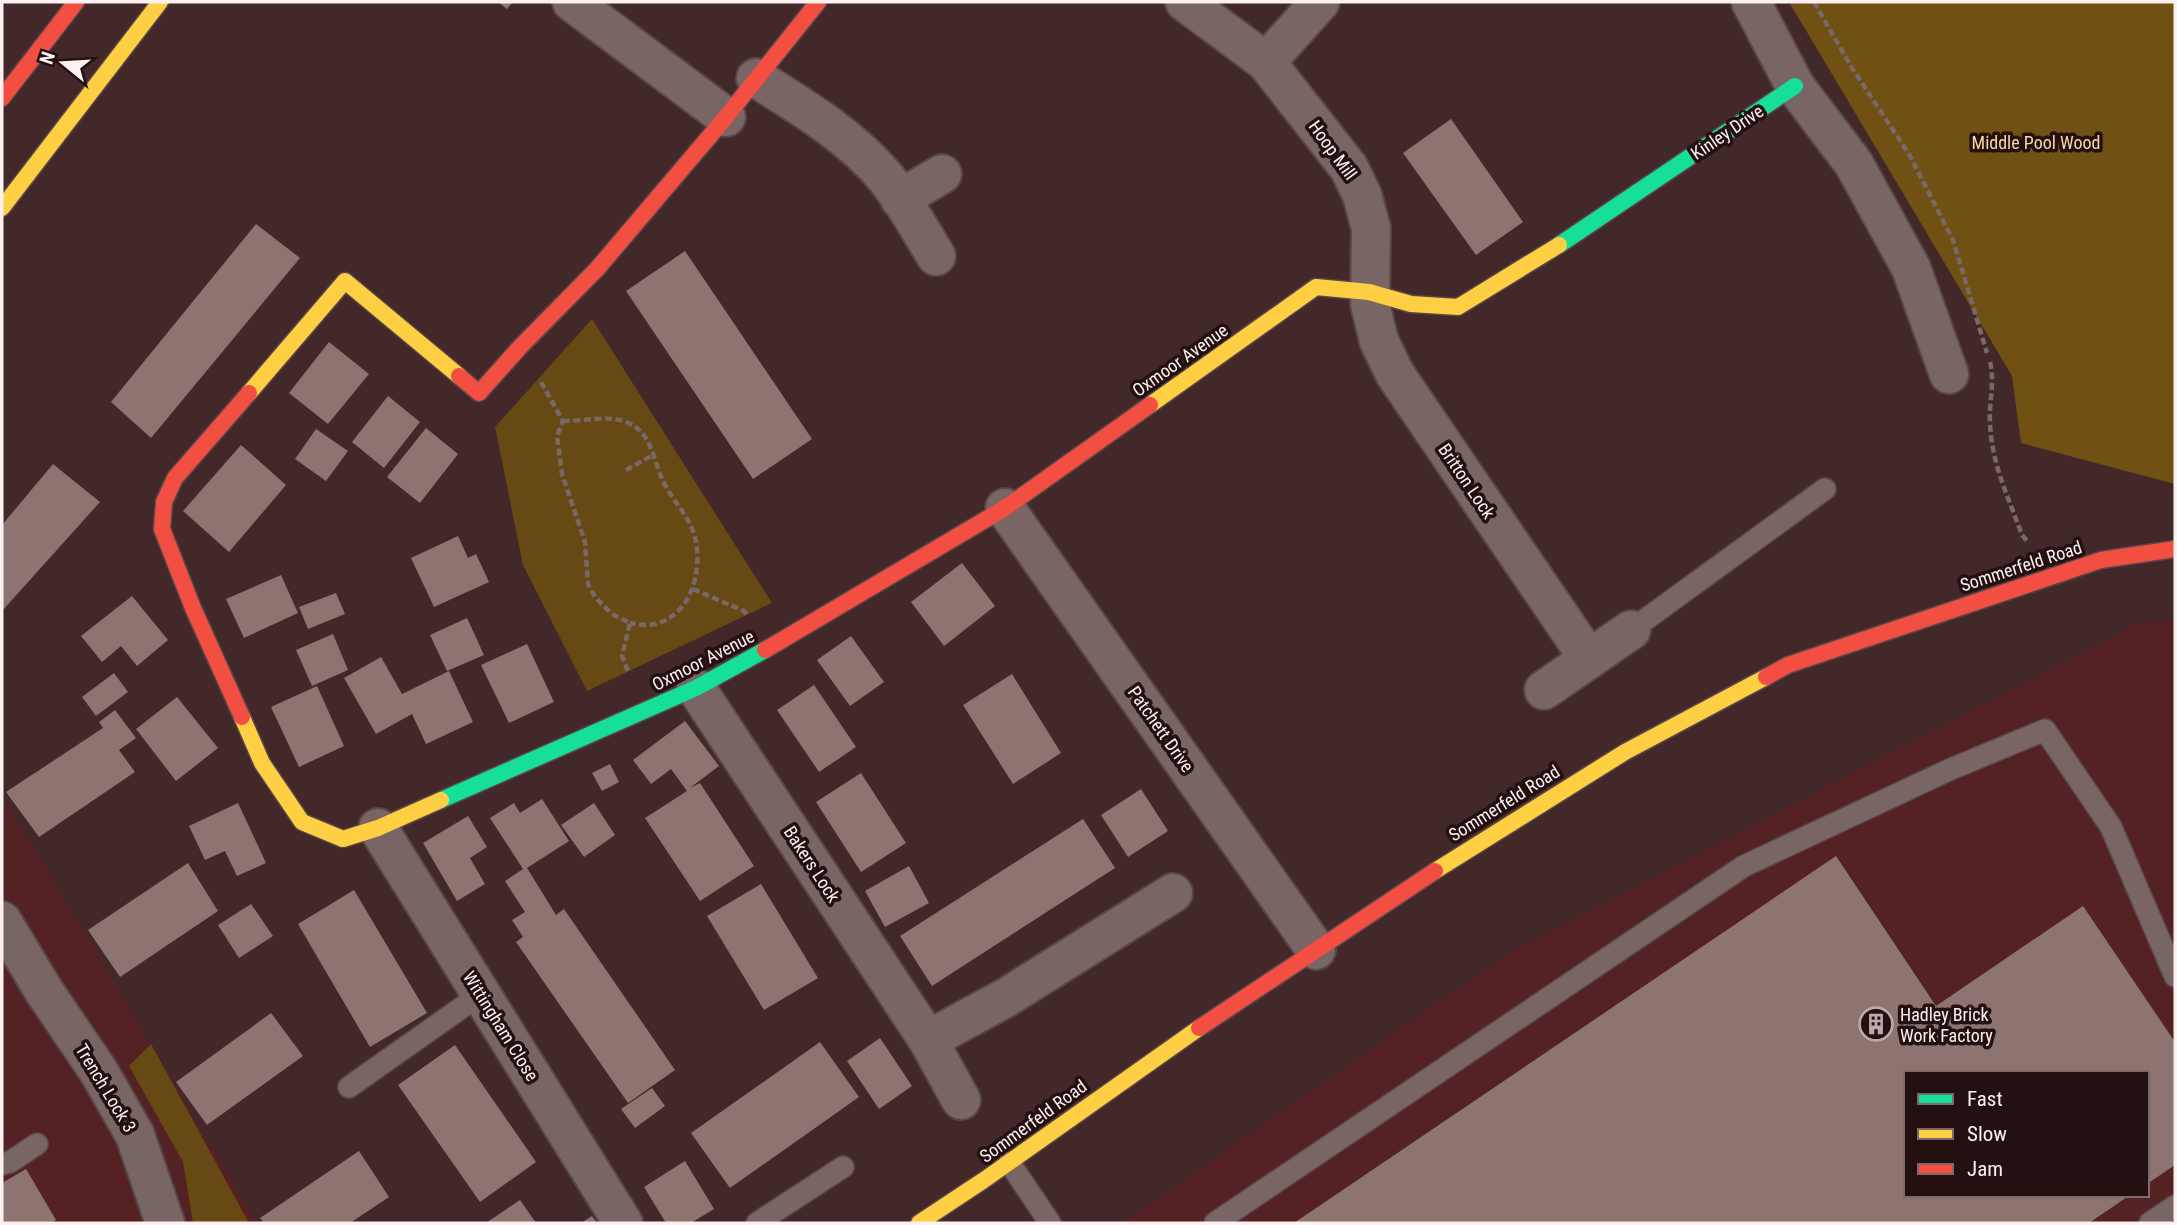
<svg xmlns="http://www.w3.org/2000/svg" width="2177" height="1225" font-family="'Roboto Condensed',sans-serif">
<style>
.built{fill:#542224;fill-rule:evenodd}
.green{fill:#674913}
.forest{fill:#715013}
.building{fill:#8e7470}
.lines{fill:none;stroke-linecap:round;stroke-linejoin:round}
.lane-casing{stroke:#594647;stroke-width:24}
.street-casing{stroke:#594647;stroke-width:42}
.fast-casing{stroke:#594647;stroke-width:19}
.slow-casing{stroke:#594647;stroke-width:19}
.jam-casing{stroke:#594647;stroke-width:19}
.path{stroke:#7a6868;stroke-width:4.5;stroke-dasharray:7 3.5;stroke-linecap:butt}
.lane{stroke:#7a6565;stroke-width:21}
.street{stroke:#7a6565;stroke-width:38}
.fast{stroke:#16e098;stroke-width:16}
.slow{stroke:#ffcf43;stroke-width:16}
.jam{stroke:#f24e42;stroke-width:16}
.labels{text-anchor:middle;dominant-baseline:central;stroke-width:7;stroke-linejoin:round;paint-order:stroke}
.street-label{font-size:18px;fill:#fdf0f0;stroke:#241010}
.park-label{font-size:18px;fill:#f7d8a6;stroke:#241010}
.poi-label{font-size:18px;fill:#fdf0f0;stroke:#241010;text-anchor:start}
</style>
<rect width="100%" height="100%" fill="#422829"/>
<!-- built -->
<g class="built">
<path d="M2175,620V1223H1122L1504,956L2140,622ZM1906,1073H2147V1195H1906Z"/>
<path d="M2,794L151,1044L258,1223H2Z"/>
</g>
<!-- green -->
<g class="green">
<path d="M592,319L772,603L587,691L523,565L495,427Z"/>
<path d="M151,1044L249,1223H193L183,1162L129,1066Z"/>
</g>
<!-- forest -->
<path class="forest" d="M1789,2H2175V484L2021,443L2012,376Z"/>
<!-- building -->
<g class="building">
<path d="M498,2H513L507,9Z"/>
<path d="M1451,119L1523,222L1476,255L1403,153Z"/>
<path d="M256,224L300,258L151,438L111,402Z"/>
<path d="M685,251L812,439L753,479L626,291Z"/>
<path d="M329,342L369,374L328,424L289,393Z"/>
<path d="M388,396L420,422L384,468L352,442Z"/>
<path d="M426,428L458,454L420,503L387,477Z"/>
<path d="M316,429L348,451L326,481L295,459Z"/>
<path d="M241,445L286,485L229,552L183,511Z"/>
<path d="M53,464L100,502L2,611V525Z"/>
<path d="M458,536L468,558L476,554L489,582L434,607L411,558Z"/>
<path d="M962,563L995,606L944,646L911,602Z"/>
<path d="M281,575L298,613L244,638L226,599Z"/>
<path d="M336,593L345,614L308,629L299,607Z"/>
<path d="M132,596L168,640L137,666L121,646L102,662L81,636Z"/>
<path d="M467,618L484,655L447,671L430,635Z"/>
<path d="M333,634L348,670L312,686L296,650Z"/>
<path d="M851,636L884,682L850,706L817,660Z"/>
<path d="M527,644L554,702L509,723L481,665Z"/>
<path d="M381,657L402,694L449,671L473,722L426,744L412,714L376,734L344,678Z"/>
<path d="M114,673L128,692L96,716L82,697Z"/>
<path d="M1012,674L1061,753L1013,784L963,705Z"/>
<path d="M814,685L856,747L819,772L777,710Z"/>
<path d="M317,686L344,746L299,767L271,707Z"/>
<path d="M177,697L218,748L176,781L136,729Z"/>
<path d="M115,710L136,738L119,750L135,772L39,837L6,792L103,728L99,722Z"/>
<path d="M685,721L719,766L690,788L700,783L754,866L700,901L645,818L687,791L671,769L651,784L633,760Z"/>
<path d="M610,764L619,782L602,791L592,773Z"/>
<path d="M861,773L906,843L861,872L816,802Z"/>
<path d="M1141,789L1168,831L1128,857L1101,815Z"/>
<path d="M542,799L569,841L527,868L556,915L564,909L675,1070L628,1103L516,942L523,937L512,920L525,912L505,881L523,869L490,818L514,803L520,813Z"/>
<path d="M238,803L266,863L237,876L225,851L205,860L189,826Z"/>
<path d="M594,803L615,835L584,857L561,825Z"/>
<path d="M468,816L487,847L470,858L485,884L457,901L423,843Z"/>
<path d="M1083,819L1115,868L932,986L900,936Z"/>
<path d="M1836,856L1936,1006L2083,906L2175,1042V1165L2147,1184V1073H1906V1195H2130L2089,1223H1294Z"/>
<path d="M188,863L218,911L120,977L88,930Z"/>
<path d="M909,866L929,903L885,927L865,891Z"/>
<path d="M761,884L818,978L764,1010L707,916Z"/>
<path d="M354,890L427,1013L370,1047L298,924Z"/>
<path d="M251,904L273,936L239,958L218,925Z"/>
<path d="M271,1013L303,1056L207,1125L176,1082Z"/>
<path d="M880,1038L912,1086L879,1109L847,1061Z"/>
<path d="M820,1042L859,1097L730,1188L691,1133Z"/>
<path d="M455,1045L536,1162L480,1202L398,1085Z"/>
<path d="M652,1088L665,1106L635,1128L621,1109Z"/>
<path d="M359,1151L389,1197L350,1223H264L260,1218Z"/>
<path d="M685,1161L714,1209L691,1223H666L644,1187Z"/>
<path d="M26,1169L56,1220L51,1223H2V1183Z"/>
<path d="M520,1200L536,1223H486Z"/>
<path d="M592,1216L597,1223H581Z"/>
</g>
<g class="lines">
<defs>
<g id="lane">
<path d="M1631,630L1825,489"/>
<path d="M349,1087L481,994"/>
<path d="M1009,1162L1050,1223"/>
<path d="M2,1164L10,1162L37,1144"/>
<path d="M757,1223L843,1167"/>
<path d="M1215,1223L1744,866L1951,769L2045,730L2111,827L2175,976"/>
<path d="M2150,1223L2175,1206"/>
</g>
<g id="street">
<path d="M572,2L726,117"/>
<path d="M1185,2L1266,62L1349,168L1362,195L1371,228L1370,304L1379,341L1395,374L1589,659"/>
<path d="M1751,2L1795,86L1854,164L1911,268L1949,374"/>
<path d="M1266,62L1320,2"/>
<path d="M756,78C802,107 851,136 886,178C905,202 920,230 936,256"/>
<path d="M900,199L942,174"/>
<path d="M1005,508L1316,950"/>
<path d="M696,688L928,1040L961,1100"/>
<path d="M1544,690L1631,630"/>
<path d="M378,828L623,1223"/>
<path d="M2,921L44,991L99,1072L135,1135L165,1223"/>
<path d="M928,1040L1007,997L1173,893"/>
</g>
<g id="fast">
<path d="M1559,245L1795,86"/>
<path d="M441,800L696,688L765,650"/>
</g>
<g id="slow">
<path d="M2,208L160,2"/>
<path d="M249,393L345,281L459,376"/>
<path d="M1150,405L1316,287L1369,292L1411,304L1458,307L1559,245"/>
<path d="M242,717L262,763L302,822L343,839L378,828L441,800"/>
<path d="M1435,871L1625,752L1766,677"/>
<path d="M919,1223L984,1180L1199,1028"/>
</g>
<g id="jam">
<path d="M2,98L76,2"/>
<path d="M459,376L479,393L521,346L597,269L726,117L818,2"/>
<path d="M765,650L1005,508L1150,405"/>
<path d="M1766,677L1788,665L2101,560L2175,549"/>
<path d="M242,717L193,608L162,529L164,502L175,478L249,393"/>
<path d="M1199,1028L1435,871"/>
</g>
</defs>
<!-- lane casing -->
<use href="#lane" class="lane-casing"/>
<!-- street casing -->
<use href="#street" class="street-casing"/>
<!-- fast casing -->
<use href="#fast" class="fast-casing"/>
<!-- slow casing -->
<use href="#slow" class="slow-casing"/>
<!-- jam casing -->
<use href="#jam" class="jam-casing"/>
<!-- path -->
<g class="path">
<path d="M1814,2L1852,68L1909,154L1953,240L1987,353"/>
<path d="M1990,362C1995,381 1989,401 1990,421C1991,463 2008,496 2022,535L2027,541"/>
<path d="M541,382L563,421L557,436L562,474L585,542L588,584L595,597L612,614L630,623L622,656L629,674"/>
<path d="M563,421C582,421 610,415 626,422C653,432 653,462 664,483C673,501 688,515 694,534C705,570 690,623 646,625C640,625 635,624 630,623"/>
<path d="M626,470L655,454"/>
<path d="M693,589L744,611L748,616"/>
</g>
<!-- lane -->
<use href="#lane" class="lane"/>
<!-- street -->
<use href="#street" class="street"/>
<!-- fast -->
<use href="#fast" class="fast"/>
<!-- slow -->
<use href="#slow" class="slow"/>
<!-- jam -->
<use href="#jam" class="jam"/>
</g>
<!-- icons -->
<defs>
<symbol id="building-ring" viewBox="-11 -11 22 22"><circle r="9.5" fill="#241010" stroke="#bcaaaa" stroke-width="1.5"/><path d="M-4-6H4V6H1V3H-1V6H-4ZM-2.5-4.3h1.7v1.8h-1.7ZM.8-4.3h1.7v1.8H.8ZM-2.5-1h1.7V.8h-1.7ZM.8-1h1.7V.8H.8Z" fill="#bcaaaa"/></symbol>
</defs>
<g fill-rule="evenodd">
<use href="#building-ring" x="1857" y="1005" width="38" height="38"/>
</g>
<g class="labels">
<!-- street labels -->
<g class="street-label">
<text transform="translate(1727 132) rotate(-34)">Kinley Drive</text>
<text transform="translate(1333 150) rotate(54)">Hoop Mill</text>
<text transform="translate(1180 360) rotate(-35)">Oxmoor Avenue</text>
<text transform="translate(1467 481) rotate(56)">Britton Lock</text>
<text transform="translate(2021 566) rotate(-18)">Sommerfeld Road</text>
<text transform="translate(703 660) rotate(-27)">Oxmoor Avenue</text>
<text transform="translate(1161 729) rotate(55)">Patchett Drive</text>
<text transform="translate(1504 803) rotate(-32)">Sommerfeld Road</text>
<text transform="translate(812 864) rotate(57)">Bakers Lock</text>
<text transform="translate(501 1026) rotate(58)">Wittingham Close</text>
<text transform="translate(106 1088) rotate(59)">Trench Lock 3</text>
<text transform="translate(1033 1121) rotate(-36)">Sommerfeld Road</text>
</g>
<!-- park labels -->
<g class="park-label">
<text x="2036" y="142">Middle Pool Wood</text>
</g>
<!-- poi labels -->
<g class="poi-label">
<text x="1900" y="1014">Hadley Brick<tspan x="1900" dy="21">Work Factory</tspan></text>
</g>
</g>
<!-- border -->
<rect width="2177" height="1225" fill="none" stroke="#fdf0f0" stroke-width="7"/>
<!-- legend -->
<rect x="1904" y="1071" width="245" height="126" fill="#241010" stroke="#7b6a6a" stroke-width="2"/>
<rect x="1918" y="1094" width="35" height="10" fill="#16e098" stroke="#7b6a6a" stroke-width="2"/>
<text x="1967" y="1106" font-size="21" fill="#fdf0f0">Fast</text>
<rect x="1918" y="1129" width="35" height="10" fill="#ffcf43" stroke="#7b6a6a" stroke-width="2"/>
<text x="1967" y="1141" font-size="21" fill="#fdf0f0">Slow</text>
<rect x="1918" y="1164" width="35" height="10" fill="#f24e42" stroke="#7b6a6a" stroke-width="2"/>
<text x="1967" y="1176" font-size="21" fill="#fdf0f0">Jam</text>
<!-- north arrow -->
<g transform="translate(63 63) rotate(288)" stroke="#241010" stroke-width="5" paint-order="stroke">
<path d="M0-5L12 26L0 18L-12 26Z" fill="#fdf0f0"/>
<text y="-10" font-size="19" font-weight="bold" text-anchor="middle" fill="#fdf0f0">N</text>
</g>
</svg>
